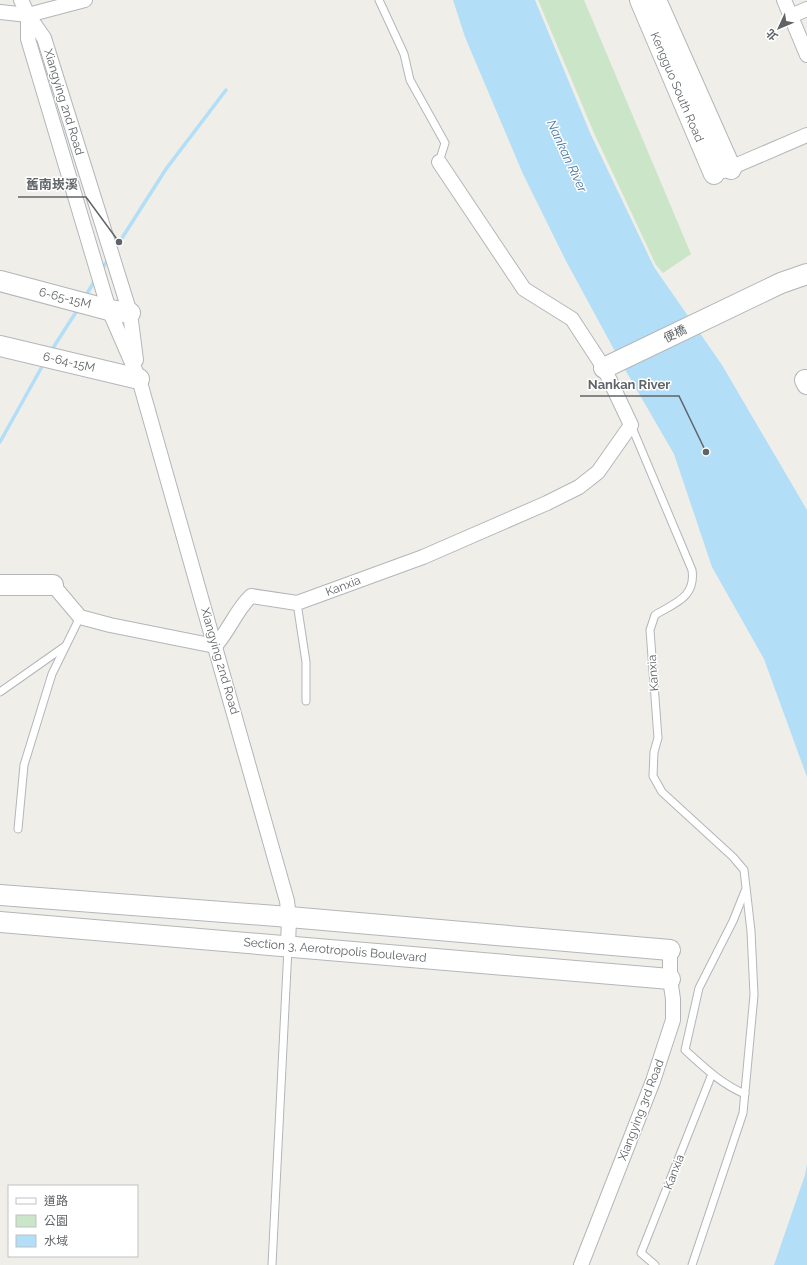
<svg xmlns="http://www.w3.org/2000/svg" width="807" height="1265" font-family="Raleway,'Noto Sans TC',sans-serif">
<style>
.green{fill:#cae5c8}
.water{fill:#b2def7}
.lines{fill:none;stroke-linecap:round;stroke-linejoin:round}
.stream{stroke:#b2def7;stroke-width:3.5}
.lane-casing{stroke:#b3b6b9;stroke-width:9}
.street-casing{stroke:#b3b6b9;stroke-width:16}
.secondary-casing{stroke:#b3b6b9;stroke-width:22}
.lane{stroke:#fff;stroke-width:7}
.street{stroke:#fff;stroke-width:14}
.secondary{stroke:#fff;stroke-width:20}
.labels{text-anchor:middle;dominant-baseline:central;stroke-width:3;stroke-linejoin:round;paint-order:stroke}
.street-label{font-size:12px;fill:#606467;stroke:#fff}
.water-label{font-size:13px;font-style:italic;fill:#4c7aa0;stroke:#fff}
.leader{fill:none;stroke:#606467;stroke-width:1.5}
.callout-dot{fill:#606467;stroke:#fff;stroke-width:1.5}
.callout-label{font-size:13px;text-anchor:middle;font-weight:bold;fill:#606467;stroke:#fff;stroke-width:3;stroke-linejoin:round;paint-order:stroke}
</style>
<rect width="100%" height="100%" fill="#f0eee9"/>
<!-- green -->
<path class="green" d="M538,0H584L691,254L663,273L656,265L594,133Z"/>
<!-- water -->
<g class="water">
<path d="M453,0H535L591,135L654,267L722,365L807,510V777L764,659L712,567L674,454L623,366L566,261L523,174L465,37Z"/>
<path d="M807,1163V1265H774L805,1175Z"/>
</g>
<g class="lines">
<!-- stream -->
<g class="stream">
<path d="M115,249L166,169L226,90"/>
<path d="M102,269L109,258"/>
<path d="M85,297L95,280"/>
<path d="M51,351L78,309"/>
<path d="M0,442L44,363"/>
</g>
<defs>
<g id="lane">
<path d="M379,0L404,54L410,80L445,143L439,162"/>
<path d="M631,425L692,570C696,597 675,603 655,615L650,630L658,738L654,752L653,776L662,792L733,857L744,870L751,931L754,995L743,1113L692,1265"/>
<path d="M297,603L306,662V701"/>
<path d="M0,692L64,647"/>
<path d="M18,829L24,765L52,674L80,617"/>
<path d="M745,891L733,921L699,988L685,1050C704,1067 721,1084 745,1094"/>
<path d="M272,1265L288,948"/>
<path d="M655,1265L641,1253L712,1074"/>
</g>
<g id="street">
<path d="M21,0L28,15L44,38L130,313L136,360"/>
<path d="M784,0L807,55"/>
<path d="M0,12L28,15L85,0"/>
<path d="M28,15V39L109,310L139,379L287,901L289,917L288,946"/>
<path d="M791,16L807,9"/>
<path d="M723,171L807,135"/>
<path d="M53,585L80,617L110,625L215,646C229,631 236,610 251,596L297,603L423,557L547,503L579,487L598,472L631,425L604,368L572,319L524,289L439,162"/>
<path d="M581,1265L653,1081L673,1020V999L670,979V950"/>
</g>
<g id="secondary">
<path d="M640,0L714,174"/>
<path d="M656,0L731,169"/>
<path d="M0,281L109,310L130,313"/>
<path d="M0,346L139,379"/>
<path d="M604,368L781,283L807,274"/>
<path d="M805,380L807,384"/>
<path d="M0,585H53"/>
<path d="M0,895L289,917L670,950"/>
<path d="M0,922L670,979"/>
</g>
</defs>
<!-- lane casing -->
<use href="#lane" class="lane-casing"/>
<!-- street casing -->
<use href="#street" class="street-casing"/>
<!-- secondary casing -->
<use href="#secondary" class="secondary-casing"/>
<!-- lane -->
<use href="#lane" class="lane"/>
<!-- street -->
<use href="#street" class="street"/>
<!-- secondary -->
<use href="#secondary" class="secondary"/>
</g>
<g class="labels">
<!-- street labels -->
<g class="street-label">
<text transform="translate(677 87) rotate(67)">Kengguo South Road</text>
<text transform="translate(64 102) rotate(73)">Xiangying 2nd Road</text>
<text transform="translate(65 298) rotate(14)">6-65-15M</text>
<text transform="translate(675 334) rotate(-26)">便橋</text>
<text transform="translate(69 362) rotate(13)">6-64-15M</text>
<text transform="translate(343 586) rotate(-21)">Kanxia</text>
<text transform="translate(220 661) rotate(74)">Xiangying 2nd Road</text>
<text transform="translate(653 673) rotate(-94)">Kanxia</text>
<text transform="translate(335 950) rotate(5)">Section 3, Aerotropolis Boulevard</text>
<text transform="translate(641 1110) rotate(-69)">Xiangying 3rd Road</text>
<text transform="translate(674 1172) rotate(-69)">Kanxia</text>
</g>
<!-- water labels -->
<g class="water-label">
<text transform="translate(567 156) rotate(65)">Nankan River</text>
</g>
</g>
<!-- callouts -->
<path class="leader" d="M119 242L86 197H18M706 452L679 396H580"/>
<g class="callout-dot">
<circle cx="119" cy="242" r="4"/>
<circle cx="706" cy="452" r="4"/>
</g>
<g class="callout-label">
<text x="52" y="189">舊南崁溪</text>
<text x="629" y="389">Nankan River</text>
</g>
<!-- legend -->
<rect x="8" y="1185" width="130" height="72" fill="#ffffff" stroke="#bfc1c2"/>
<rect x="16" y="1198" width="20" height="6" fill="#ffffff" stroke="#bfc1c2"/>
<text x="44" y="1205" font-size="12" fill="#606467">道路</text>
<rect x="16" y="1215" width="20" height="12" fill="#cae5c8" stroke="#bfc1c2"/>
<text x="44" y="1225" font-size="12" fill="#606467">公園</text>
<rect x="16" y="1235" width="20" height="12" fill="#b2def7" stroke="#bfc1c2"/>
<text x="44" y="1245" font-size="12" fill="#606467">水域</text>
<!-- north arrow -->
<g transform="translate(779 28) rotate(226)" stroke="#ffffff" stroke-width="3" paint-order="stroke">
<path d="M0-3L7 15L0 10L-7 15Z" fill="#606467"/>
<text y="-6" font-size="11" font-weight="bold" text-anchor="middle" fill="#606467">北</text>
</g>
</svg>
